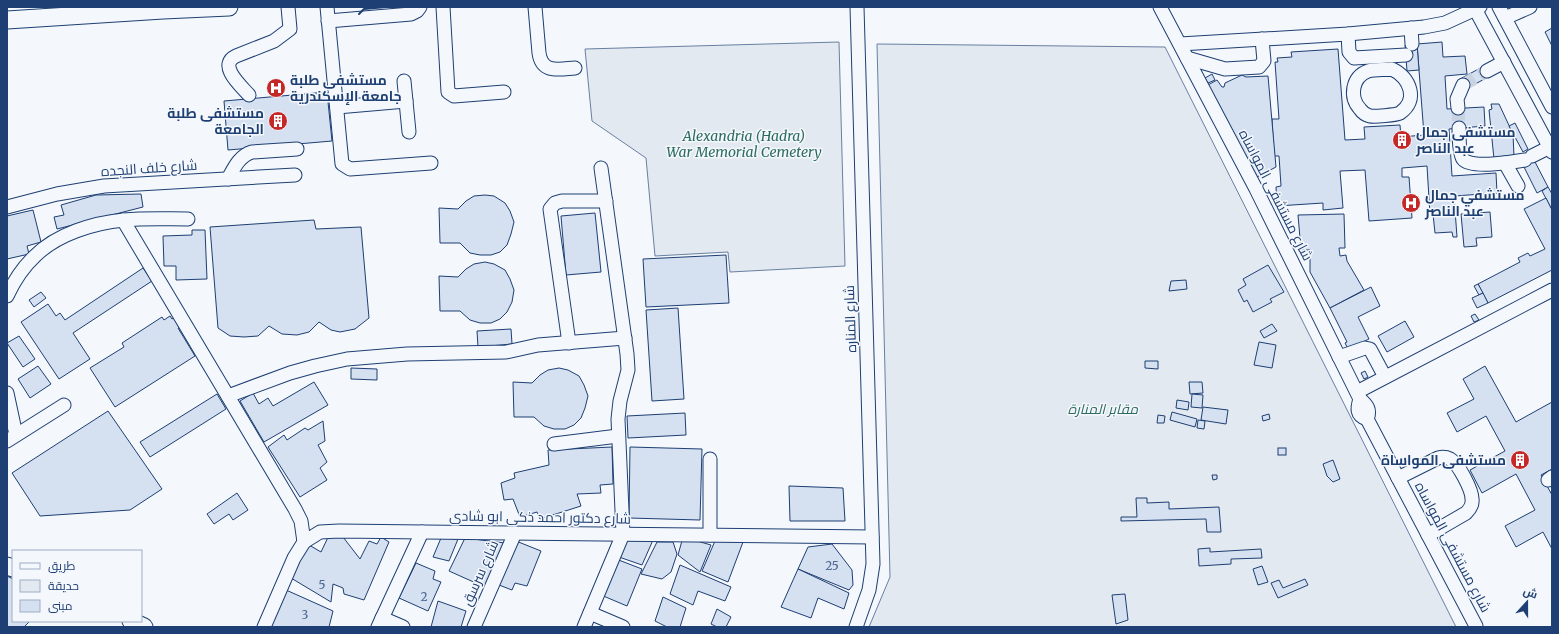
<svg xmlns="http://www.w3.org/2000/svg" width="1559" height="634" font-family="Merriweather,Cairo,serif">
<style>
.green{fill:#e3e9f0;stroke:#687fa3}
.building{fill:#d5e0f0;stroke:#1d3f73}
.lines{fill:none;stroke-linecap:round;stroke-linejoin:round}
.minor-tunnel{stroke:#c9d2e0;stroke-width:13;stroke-dasharray:13 6;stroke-linecap:butt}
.minor-casing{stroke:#1d3f73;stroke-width:15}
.major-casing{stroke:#1d3f73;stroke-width:19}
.minor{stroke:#f4f7fb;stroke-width:13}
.major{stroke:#f4f7fb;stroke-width:17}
.wall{stroke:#1d3f73;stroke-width:2}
.labels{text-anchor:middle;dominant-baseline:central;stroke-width:3;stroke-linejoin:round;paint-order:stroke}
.number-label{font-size:12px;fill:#4b6792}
.poi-label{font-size:14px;font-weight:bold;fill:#1d3f73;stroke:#f4f7fb;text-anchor:start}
.park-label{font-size:14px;font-style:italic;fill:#2c6c60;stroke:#f4f7fb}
.street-label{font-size:14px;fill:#1d3f73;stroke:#f4f7fb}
</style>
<rect width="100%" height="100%" fill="#f4f7fb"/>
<!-- green -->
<g class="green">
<path d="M839,42L845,266L730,272L728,252L655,256L646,158L592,121L585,49Z"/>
<path d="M877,44L1165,47L1456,627H869L890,577Z"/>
</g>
<!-- building -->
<g class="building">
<path d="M1552,28V46L1545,32Z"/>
<path d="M1442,42L1443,57L1465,56L1467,74L1445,76L1447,109L1484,107L1485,126L1449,129L1452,176L1496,173L1497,193L1454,196L1457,237H1453L1452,232L1435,233L1433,214L1430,215L1427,166L1402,168V177H1409L1412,218L1369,221L1365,170L1340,171L1343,208L1323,210V203L1277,206L1276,187L1281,186L1279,156H1274L1272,119H1279L1275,62H1278L1277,58L1292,57L1291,52L1338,49L1345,140L1365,139L1364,127L1400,125L1401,137L1424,135L1417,44Z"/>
<path d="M1417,44L1419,70L1407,71L1405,45Z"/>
<path d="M1484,66L1490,76L1466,89L1460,79Z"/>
<path d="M1212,74L1215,80L1208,83L1205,78Z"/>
<path d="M1242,75L1246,77L1268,76L1276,167L1257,177L1208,85L1217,80L1222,87H1224L1225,83Z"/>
<path d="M327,92L332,141L228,150L224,101Z"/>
<path d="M1491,104H1499L1513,134L1514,157L1494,159L1489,110L1492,109Z"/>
<path d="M1515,123L1528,149L1523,152L1509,126Z"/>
<path d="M1534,160L1548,187L1537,193L1523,165Z"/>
<path d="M1548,187L1552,194V210L1542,191Z"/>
<path d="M141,194L143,207L57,229L54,217L64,215L61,205L96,195Z"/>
<path d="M485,195L494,196L505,203L510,211L514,222L511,234L507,245L500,252L491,255H480L470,253L460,243H440L439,208L458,209L466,201L474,196Z"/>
<path d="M1546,198L1552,210V270L1488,303L1478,284L1520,262L1518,258L1528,253L1530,256L1545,249L1524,209Z"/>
<path d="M33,210L41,242L27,246L29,254L7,259V216Z"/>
<path d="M1490,212L1492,237L1476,238L1477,246L1464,247L1461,214Z"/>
<path d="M595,213L601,272L566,275L561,216Z"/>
<path d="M1344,214L1345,248H1339L1340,256L1346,255L1347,261L1364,290L1330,308L1310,272V250H1301L1298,215Z"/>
<path d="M314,220L316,229L361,227L369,318L355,329L340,332L331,330L319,322L309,332L297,335L282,334L269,326L258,336L244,337L230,336L218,328L210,227Z"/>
<path d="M192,230H205L207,279L176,280V266H164L163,236L192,235Z"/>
<path d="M726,255L729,303L646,307L643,259Z"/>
<path d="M485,262L494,264L505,270L510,279L514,290L512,302L507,312L500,319L491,323H480L470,320L460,311H440L439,276L458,277L466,269L474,264Z"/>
<path d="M1268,265L1284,292L1270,299L1272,302L1253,312L1247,300L1244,302L1238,290L1246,285L1243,279Z"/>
<path d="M143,268L152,281L73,333L90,359L59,379L21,322L48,304L56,316L60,313L65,320Z"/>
<path d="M1186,280L1187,289L1169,291L1171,281Z"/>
<path d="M1478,284L1483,293L1479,295L1474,286Z"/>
<path d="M1371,287L1380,306L1358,317L1369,339L1348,349L1345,343L1347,342L1330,308Z"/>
<path d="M41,292L46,298L34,307L29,300Z"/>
<path d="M1483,293L1488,303L1477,308L1472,298Z"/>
<path d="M678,308L684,399L652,401L646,310Z"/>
<path d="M1475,314L1479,320L1474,322L1471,316Z"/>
<path d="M170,316L172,319L177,316L183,325L178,328L195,356L115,407L90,368L124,347L122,343L162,317L164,320Z"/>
<path d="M1405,321L1414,337L1387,352L1378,336Z"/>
<path d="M1272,324L1277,331L1264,338L1260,331Z"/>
<path d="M511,329L512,344L478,347L477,331Z"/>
<path d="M19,336L35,359L23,367L7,343Z"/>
<path d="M1259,342L1276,345L1272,368L1254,365Z"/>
<path d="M1145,361H1158V369L1145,368Z"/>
<path d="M38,366L51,384L30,398L18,379Z"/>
<path d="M1485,366L1516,422L1552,402V469L1541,475L1552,495V549L1543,532L1516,547L1505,526L1535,510L1516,474L1482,493L1470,470L1505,451L1486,416L1457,432L1447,413L1474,399L1463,379Z"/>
<path d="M351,368L377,369V380L351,379Z"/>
<path d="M559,368L568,370L579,376L584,385L588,396L585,408L581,418L574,425L565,429H554L544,426L534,417H514L513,382L532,383L540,375L548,370Z"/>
<path d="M1365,371L1368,377L1364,379L1361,373Z"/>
<path d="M314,382L328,405L264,442L240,401L253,393L259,404L268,398L273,406Z"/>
<path d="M1189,382H1202L1203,393L1190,394Z"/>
<path d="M217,394L226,409L150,457L140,442Z"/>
<path d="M1192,394L1203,395L1202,408L1191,407Z"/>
<path d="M1177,400L1189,402L1188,410L1176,408Z"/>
<path d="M1203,407L1228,410L1226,424L1201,420Z"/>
<path d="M108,411L162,489L130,510L40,516L12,473Z"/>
<path d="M1172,412L1197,419L1195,427L1170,420Z"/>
<path d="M685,413L686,435L628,438L627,416Z"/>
<path d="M1269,414L1270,419L1263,421L1262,416Z"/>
<path d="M1158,415L1165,416L1164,423H1157Z"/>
<path d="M1198,420L1205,421L1204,429L1197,428Z"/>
<path d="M323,421L325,441L318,445L327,462L320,468L327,480L300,497L268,447L284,435L287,440L305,428L308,430Z"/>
<path d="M612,447L613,484L600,485L601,493L577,494L581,506L540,519L537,512L520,517L513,499L504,500L501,483L515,478L514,473L549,465L548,450Z"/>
<path d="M630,447L702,449L700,520L629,518Z"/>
<rect x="1278" y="448" width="8" height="7"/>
<path d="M1333,460L1340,479L1333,482L1327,476L1323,464Z"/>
<path d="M1212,475H1217V479L1213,480Z"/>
<path d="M789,486L843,488L845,521H790Z"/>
<path d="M237,493L248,510L233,520L229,514L214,524L207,514Z"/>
<path d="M1136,498H1147V503L1169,502V509L1219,507L1221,532H1207L1206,519L1121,521V517H1137Z"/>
<path d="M331,531L343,537L360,559L369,541L377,544L381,537L389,542L364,600L344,594L343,588L333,584L331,602L291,578L304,542L321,552Z"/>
<path d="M683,537L711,545L700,572L678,555Z"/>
<path d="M441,538L458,539L449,561L433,557Z"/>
<path d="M465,538L505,543L487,588L449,571Z"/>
<path d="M628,539L653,540L642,565L619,557Z"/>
<path d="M516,541L541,551L527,586L515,583L512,590L499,585Z"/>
<path d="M715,541L743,542L728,582L702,571Z"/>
<path d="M657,542H673L677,554L671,572L662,579L641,574Z"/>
<path d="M832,544L852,570L853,585L849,590L798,569L808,547Z"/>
<path d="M1210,548V552L1261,549L1262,558L1231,559V564L1199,566L1198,549Z"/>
<path d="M616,559L642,569L627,606L601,595Z"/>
<path d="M416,563L435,571L433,579L441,582L428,611L399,598Z"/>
<path d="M680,565L731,587L725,601L698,591L693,605L670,594Z"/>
<path d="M1262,566L1268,582L1258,585L1253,569Z"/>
<path d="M798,569L849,593L844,609L818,598L811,618L781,607Z"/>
<path d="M7,576L13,579V621H30L24,627H7Z"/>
<path d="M1305,579L1308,585L1278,598L1271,583L1279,580L1283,588Z"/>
<path d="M286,590L333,611L329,627H270Z"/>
<path d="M1125,594L1128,620L1116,624L1112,595Z"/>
<path d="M663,597L686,608L680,627H667L655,621Z"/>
<path d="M438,601L466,611L461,627H431Z"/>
<path d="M717,609L731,617L726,627H717L711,624Z"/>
</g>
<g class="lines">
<!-- minor-tunnel -->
<g class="minor-tunnel">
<path d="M1463,85L1487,71"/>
<path d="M1458,108L1459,128"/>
</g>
<defs>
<g id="minor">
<path d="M327,7L342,164L350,169L431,163"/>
<path d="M443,7L448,92L454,96L504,92"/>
<path d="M535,7L539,53C542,74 559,69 575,68"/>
<path d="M1160,7L1256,189L1360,399C1367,405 1371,410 1367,419L1476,626"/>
<path d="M1474,7L1552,152"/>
<path d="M1499,7L1552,107"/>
<path d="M1505,18L1530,7"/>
<path d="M328,21L411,14L417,11L420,7"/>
<path d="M1411,28L1412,44"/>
<path d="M1348,34L1349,52L1354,58L1406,55"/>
<path d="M1180,44L1348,34L1424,27L1445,23L1480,7"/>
<path d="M1187,58L1225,69L1259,67L1264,61L1262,39"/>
<path d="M1392,69C1410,78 1419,100 1400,113C1396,115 1374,117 1370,116C1366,115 1362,112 1360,109C1349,97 1352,77 1368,71C1375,69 1385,70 1392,69Z"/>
<path d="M1487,71L1504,62"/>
<path d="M404,81L409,132"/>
<path d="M249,95C241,86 217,65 236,56L274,41L290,29L288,7"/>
<path d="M337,107L406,101"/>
<path d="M1458,108L1457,99L1463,85"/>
<path d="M1459,128C1459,135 1459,154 1463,159C1470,169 1514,162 1525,160"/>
<path d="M1532,156L1552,146"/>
<path d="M1505,163L1518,186"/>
<path d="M228,179C234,168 239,156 252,152L297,149"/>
<path d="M7,207L57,194L104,186L295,175"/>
<path d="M123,220L295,509L301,521L304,542"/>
<path d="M7,296C14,281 23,267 35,256C57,234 93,223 124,220C145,218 166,219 188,219"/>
<path d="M569,343L550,209L555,203L562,201H606"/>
<path d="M1339,357L1365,348L1370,349L1385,377"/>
<path d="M1357,392L1552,290"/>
<path d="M7,393L16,435"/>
<path d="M228,396L290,373L315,366L347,359L407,354L506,352L538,345L625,338"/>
<path d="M1360,399C1357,408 1356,416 1367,419"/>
<path d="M7,441L64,405"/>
<path d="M554,444L618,436"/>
<path d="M1398,478L1438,458C1442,457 1446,457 1450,459C1459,464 1472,490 1472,499C1473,505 1470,509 1466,513L1428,535"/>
<path d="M1548,480L1552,477"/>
<path d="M710,535V459"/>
<path d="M590,613L623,627"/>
<path d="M382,618L403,627"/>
<path d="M264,627L294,558L304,542L320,532L339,531L872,537"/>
<path d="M378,627L422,532"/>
<path d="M474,627L515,533"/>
<path d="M584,627L623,534L618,419L620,401L628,370L627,354L601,168"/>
<path d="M856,627L869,590L873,564L857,7"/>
</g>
<g id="major">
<path d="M7,20L163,10L229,7"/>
<path d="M7,566L13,568"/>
<path d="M131,621L144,627"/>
</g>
</defs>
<!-- minor casing -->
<use href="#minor" class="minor-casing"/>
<!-- major casing -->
<use href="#major" class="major-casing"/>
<!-- minor -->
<use href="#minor" class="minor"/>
<!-- major -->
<use href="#major" class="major"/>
<!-- wall -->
<path class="wall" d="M359,14L364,9L386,7"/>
</g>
<!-- icons -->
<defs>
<symbol id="hospital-disc" viewBox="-11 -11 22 22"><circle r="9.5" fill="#c62828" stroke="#f4f7fb"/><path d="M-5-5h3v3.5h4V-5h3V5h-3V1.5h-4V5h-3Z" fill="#fff"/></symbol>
<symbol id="building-disc" viewBox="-11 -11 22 22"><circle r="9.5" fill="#c62828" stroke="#f4f7fb"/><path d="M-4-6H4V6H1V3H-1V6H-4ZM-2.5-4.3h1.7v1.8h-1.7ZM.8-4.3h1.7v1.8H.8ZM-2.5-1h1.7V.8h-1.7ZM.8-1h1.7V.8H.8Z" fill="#fff"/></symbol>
</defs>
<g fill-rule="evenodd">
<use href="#hospital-disc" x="265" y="77" width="22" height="22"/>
<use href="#building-disc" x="267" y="110" width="22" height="22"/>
<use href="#building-disc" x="1391" y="129" width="22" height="22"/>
<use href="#hospital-disc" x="1400" y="192" width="22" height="22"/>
<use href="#building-disc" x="1509" y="449" width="22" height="22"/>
</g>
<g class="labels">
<!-- number labels -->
<g class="number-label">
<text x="832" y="565">25</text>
<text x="322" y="584">5</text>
<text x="424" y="596">2</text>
<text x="305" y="614">3</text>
</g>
<!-- poi labels -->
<g class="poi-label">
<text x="290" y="80">مستشفى طلبة<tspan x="290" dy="16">جامعة الإسكندرية</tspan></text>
<text x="264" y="113" text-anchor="end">مستشفى طلبة<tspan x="264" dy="16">الجامعة</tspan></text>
<text x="1416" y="132">مستشفى جمال<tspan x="1416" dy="16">عبد الناصر</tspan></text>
<text x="1425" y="195">مستشفي جمال<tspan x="1425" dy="16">عبد الناصر</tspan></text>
<text x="1506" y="460" text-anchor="end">مستشفى المواساة</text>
</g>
<!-- park labels -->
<g class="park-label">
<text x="744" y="136">Alexandria (Hadra)<tspan x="744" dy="16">War Memorial Cemetery</tspan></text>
<text x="1103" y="409">مقابر المنارة</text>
</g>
<!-- street labels -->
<g class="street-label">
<text transform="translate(149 168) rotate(-4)">شارع خلف النجده</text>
<text transform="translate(1276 195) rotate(63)">شارع مستشفى المواساه</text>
<text transform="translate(850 319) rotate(-92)">شارع المناره</text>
<text transform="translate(540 517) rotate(1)">شارع دكتور احمد ذكى ابو شادى</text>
<text transform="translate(1453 547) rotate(62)">شارع مستشفى المواساه</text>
<text transform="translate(480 573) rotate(-66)">شارع سرسق</text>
</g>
</g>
<!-- border -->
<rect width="1559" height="634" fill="none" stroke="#1d3f73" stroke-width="16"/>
<!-- legend -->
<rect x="12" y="550" width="130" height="72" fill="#f4f7fb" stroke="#9eadc5"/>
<rect x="20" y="563" width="20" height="6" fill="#f4f7fb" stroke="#9eadc5"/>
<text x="48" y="570" font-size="12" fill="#1d3f73">طريق</text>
<rect x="20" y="580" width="20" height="12" fill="#e3e9f0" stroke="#9eadc5"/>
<text x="48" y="590" font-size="12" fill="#1d3f73">حديقة</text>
<rect x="20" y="600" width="20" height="12" fill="#d5e0f0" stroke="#9eadc5"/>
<text x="48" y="610" font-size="12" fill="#1d3f73">مبنى</text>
<!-- north arrow -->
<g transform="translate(1527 602) rotate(21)" stroke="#f4f7fb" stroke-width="3" paint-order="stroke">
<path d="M0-3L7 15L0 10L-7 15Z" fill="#1d3f73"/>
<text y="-6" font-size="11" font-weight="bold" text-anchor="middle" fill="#1d3f73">ش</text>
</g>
</svg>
